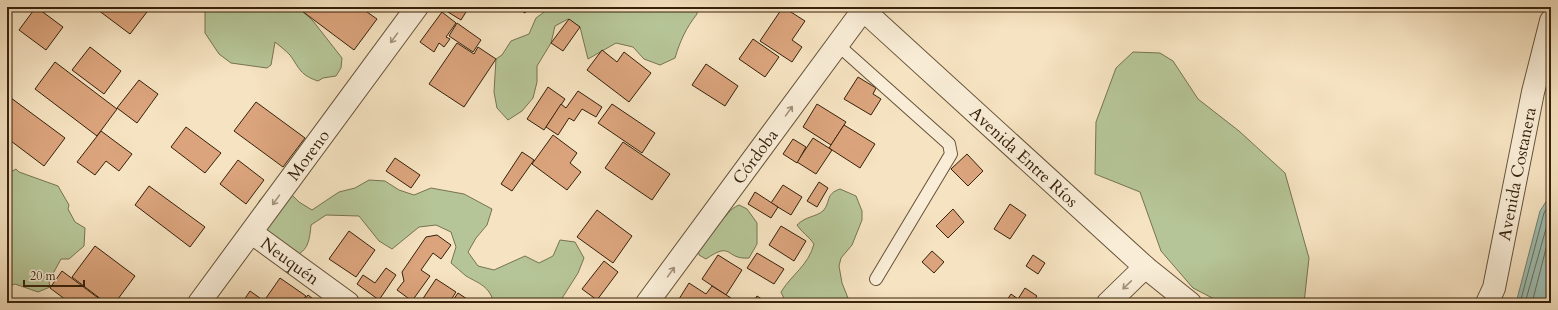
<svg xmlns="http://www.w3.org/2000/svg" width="1558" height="310" font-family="Cardo,serif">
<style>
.green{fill:#b6c597;stroke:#767351}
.water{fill:#9dbeb2;stroke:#747f6f}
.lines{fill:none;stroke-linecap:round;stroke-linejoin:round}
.shore{stroke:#6a705e;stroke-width:1}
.building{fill:#dba47c;stroke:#36210b}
.service-casing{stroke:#665238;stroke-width:14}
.minor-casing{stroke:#665238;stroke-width:24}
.tertiary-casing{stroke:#665238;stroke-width:24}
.service{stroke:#f9edd7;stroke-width:12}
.minor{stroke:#f9edd7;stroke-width:22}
.tertiary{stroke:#f9edd7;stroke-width:22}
.oneway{stroke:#a1917b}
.labels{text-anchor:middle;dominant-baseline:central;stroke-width:3.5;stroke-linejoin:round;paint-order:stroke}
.street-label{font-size:17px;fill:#36210b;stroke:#f9edd7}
</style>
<rect width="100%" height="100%" fill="#f6e3c1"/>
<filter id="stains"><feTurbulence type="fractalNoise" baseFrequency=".005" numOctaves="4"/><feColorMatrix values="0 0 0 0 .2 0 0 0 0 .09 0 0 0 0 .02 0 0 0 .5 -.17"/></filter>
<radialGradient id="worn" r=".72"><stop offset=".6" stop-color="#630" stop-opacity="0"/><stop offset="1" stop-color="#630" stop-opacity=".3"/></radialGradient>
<!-- green -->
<g class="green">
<path d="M205,7H298L313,21L342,58L341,68L336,76L323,78L318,81C300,75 300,69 290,55C286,51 280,46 275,42L271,65L267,68L231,63L219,54L205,33Z"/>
<path d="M551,7H697V14C686,28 680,41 675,58L660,65L644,59L633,47L616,43L588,59L580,27L568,19L555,26L551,43L537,66V82L533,98L522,111L508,120L497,108L494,92L496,59L502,55L511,41L529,34L536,18Z"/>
<path d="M1133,52L1160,53L1173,61L1198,99L1239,131L1285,173L1309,258L1304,303H1222L1193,288L1161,251L1140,192L1095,174L1096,122L1116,68Z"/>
<path d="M16,169L19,172L58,186L69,205L68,209L75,222L85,228L84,246L69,259H61L49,281L50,287L38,292L15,284L7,287V174Z"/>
<path d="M369,180L385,181L399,190L414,195L431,188L464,194L492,209L487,225L476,238L468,252L478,266L494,270L525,256L539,263L553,256L560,240L575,242L584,258L578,273L559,303H494C489,286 480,284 466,276C461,272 456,267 451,263L456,247L451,232L436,225L419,227L392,249L379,241L359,216L326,215L311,225C309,249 305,254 282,260L251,216L260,200L271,188L287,190L299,202L312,210L339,192L355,188Z"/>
<path d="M840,189L856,196L862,211V220L852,245L841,258L839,266L842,283L850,303H786L781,292C792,274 808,266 814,244C809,236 802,233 797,225C806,216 816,217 823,211C831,202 825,194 840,189Z"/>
<path d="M739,205L747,209L757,223V244L749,258C725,260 733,240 706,259L699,255L698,247C706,235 710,232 720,222C727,216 729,209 739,205Z"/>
</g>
<!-- water -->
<path class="water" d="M1551,194V303H1516L1540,211Z"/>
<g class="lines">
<!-- shore -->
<g class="shore">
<path d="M1520,303L1544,213L1551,201"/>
<path d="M1525,303L1551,211"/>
<path d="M1532,303L1551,229"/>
</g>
</g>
<!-- building -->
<g class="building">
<path d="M36,7L63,27L46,50L19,30Z"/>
<path d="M94,7H149L150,8L130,34Z"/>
<path d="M299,7H360L377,19L354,50L298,8Z"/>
<path d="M444,7H469L461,20L443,9Z"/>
<path d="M515,7H529L525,13Z"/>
<path d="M783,7L805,21L792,40L802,47L792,62L760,41Z"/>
<path d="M442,12L456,23L446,37L450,39L444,47L439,43L434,52L420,42Z"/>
<path d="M569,19L580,27L563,51L551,43Z"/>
<path d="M457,23L481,40L473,52L449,36Z"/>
<path d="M753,39L779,57L765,77L739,59Z"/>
<path d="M457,43L474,54L478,47L496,59L464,107L429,84Z"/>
<path d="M90,47L121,71L104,94L72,70Z"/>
<path d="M602,50L617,62L624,52L651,73L629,102L587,70Z"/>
<path d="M55,62L117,109L97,136L35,89Z"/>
<path d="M706,64L738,86L725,106L692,85Z"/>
<path d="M858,77L876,88L873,94L881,99L871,115L844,99Z"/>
<path d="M139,80L158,94L137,123L117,108Z"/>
<path d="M548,87L565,99L544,130L527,119Z"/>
<path d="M578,91L602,107L596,117L582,109L574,121L569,118L558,135L546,127L561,104L566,108Z"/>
<path d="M7,95L65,138L44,166L7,138Z"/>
<path d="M256,102L305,138L283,167L234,131Z"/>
<path d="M612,104L655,133L642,153L598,123Z"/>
<path d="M817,104L846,122L831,145L803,127Z"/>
<path d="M844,125L875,144L860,168L829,148Z"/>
<path d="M186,127L221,153L205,173L171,147Z"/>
<path d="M101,131L132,154L119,171L106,161L95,175L77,162Z"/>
<path d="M553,135L577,153L570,163L581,172L567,190L532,164Z"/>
<path d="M813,138L832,150L816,174L797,162Z"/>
<path d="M793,139L806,147L797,163L783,154Z"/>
<path d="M623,142L670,174L652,200L605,168Z"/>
<path d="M522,152L534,160L512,191L501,184Z"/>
<path d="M967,154L983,171L968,186L951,169Z"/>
<path d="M395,158L420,175L411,188L386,171Z"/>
<path d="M238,160L264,180L246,204L220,184Z"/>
<path d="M819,182L828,188L817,207L807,201Z"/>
<path d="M783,185L802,197L791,215L771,203Z"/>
<path d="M149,186L205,227L190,247L135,205Z"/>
<path d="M755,192L778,207L771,218L748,204Z"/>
<path d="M1010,204L1026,215L1010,239L994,229Z"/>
<path d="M953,209L964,222L948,238L936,226Z"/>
<path d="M597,210L632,236L613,263L577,237Z"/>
<path d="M781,226L806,241L794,261L769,245Z"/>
<path d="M349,231L375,250L356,277L329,259Z"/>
<path d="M437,235L451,245L441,259L433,253L421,270L430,276L412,301L397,290L404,281L402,272L426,237Z"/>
<path d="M95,246L135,276L115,303H106L72,277Z"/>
<path d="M932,251L944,262L934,273L922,262Z"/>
<path d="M757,253L784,269L774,284L747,268Z"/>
<path d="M718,255L742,270L726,295L702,279Z"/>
<path d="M1033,255L1045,263L1038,274L1026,266Z"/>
<path d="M604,261L618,272L597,300L582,289Z"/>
<path d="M386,268L396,275L379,300L357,284L363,275L375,283Z"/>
<path d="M62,271L105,303H70L50,288Z"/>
<path d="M280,278L306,296L300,303H267L264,301Z"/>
<path d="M436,279L456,292L449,303H420Z"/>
<path d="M689,283L706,294L712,286L731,298L728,303H685L679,299Z"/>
<path d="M1025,288L1037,296L1032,303H1005L1011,294L1018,299Z"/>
<path d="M250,291L264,301L267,303H242Z"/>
<path d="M458,293L473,303H451Z"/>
<path d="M308,295L317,302L316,303H302Z"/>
<path d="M757,296L768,303H752Z"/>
</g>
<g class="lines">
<defs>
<path id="service" d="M838,45L949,144L951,154L876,279"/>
<g id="minor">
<path id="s1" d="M252,233L348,303"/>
<path id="s2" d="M199,303L417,7"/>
<path id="s3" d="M647,303L863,10"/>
<path d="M1108,303L1145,267"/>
</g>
<g id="tertiary">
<path id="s4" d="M860,7L1145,267L1190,303"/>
<path id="s5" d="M1487,303L1494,288L1533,92L1551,21"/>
</g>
</defs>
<!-- service casing -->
<use href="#service" class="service-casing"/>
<!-- minor casing -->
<use href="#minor" class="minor-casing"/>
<!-- tertiary casing -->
<use href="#tertiary" class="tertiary-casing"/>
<!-- service -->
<use href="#service" class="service"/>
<!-- minor -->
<use href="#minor" class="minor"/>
<!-- tertiary -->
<use href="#tertiary" class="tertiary"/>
</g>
<!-- one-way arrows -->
<defs><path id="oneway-shaft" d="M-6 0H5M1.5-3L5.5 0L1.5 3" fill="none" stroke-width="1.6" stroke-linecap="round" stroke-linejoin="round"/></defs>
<g class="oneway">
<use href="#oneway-shaft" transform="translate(394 38) rotate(126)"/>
<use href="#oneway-shaft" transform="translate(789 111) rotate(-54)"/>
<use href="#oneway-shaft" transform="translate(276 200) rotate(126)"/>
<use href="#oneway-shaft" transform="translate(671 272) rotate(-54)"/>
<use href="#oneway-shaft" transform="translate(1127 285) rotate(136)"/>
</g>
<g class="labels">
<!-- street labels -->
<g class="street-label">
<text stroke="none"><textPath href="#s2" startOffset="184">Moreno</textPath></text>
<text stroke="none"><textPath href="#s3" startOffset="182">Córdoba</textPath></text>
<text stroke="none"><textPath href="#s4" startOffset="222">Avenida Entre Ríos</textPath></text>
<text stroke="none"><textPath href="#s5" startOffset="133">Avenida Costanera</textPath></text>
<text stroke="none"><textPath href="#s1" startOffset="47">Neuquén</textPath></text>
</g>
</g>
<!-- margin -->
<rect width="1558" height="310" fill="none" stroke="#f6e3c1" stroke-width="24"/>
<rect x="8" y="8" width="1542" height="294" fill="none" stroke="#36210b" stroke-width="2"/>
<rect x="12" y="12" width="1534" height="286" fill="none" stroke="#36210b"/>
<!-- scale -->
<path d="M24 280v6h60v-6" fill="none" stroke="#36210b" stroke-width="2"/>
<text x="30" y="280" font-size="12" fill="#36210b" stroke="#f9edd7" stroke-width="3" paint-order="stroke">20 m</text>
<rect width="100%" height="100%" filter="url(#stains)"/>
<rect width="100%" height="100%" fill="url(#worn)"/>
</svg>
